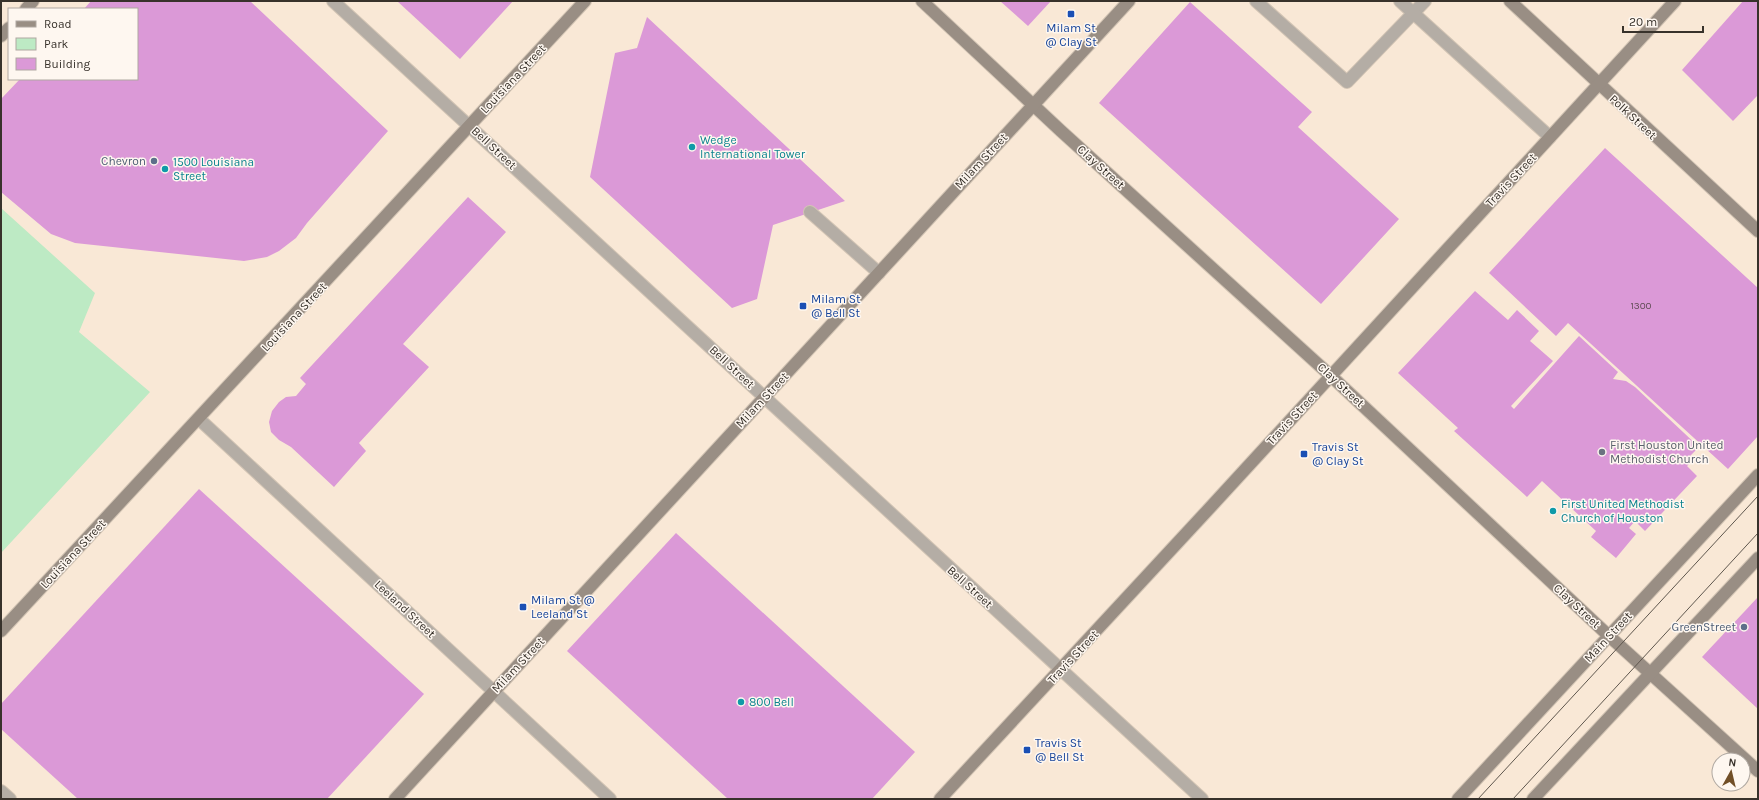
<svg xmlns="http://www.w3.org/2000/svg" width="1759" height="800" font-family="Karla,sans-serif">
<style>
.green{fill:#bdeac4}
.building{fill:#db99d7}
.lines{fill:none;stroke-linecap:round;stroke-linejoin:round}
.service-casing{stroke:#d2c4b4;stroke-width:14}
.tertiary-casing{stroke:#d2c4b4;stroke-width:14}
.secondary-casing{stroke:#d2c4b4;stroke-width:14}
.service{stroke:#b4ada5;stroke-width:12}
.tertiary{stroke:#b4ada5;stroke-width:12}
.secondary{stroke:#998e84;stroke-width:12}
.tram{stroke:#5f574e;stroke-width:1}
.transit-dot{fill:#1a4fb4;stroke:#fef7f0;stroke-width:1.5}
.culture-dot{fill:#0f9aa8;stroke:#fef7f0;stroke-width:1.5}
.service-dot{fill:#5c6f8a;stroke:#fef7f0;stroke-width:1.5}
.worship-dot{fill:#6b7280;stroke:#fef7f0;stroke-width:1.5}
.labels{text-anchor:middle;dominant-baseline:central;stroke-width:3;stroke-linejoin:round;paint-order:stroke}
.number-label{font-size:10px;fill:#614c56}
.transit-label{font-size:12px;fill:#164399;stroke:#fef7f0;text-anchor:start}
.street-label{font-size:12px;fill:#38322b;stroke:#fef7f0}
.culture-label{font-size:12px;fill:#0d838f;stroke:#fef7f0;text-anchor:start}
.service-label{font-size:12px;fill:#4e5e75;stroke:#fef7f0;text-anchor:end}
.worship-label{font-size:12px;fill:#5b616d;stroke:#fef7f0;text-anchor:start}
</style>
<rect width="100%" height="100%" fill="#f9e8d6"/>
<!-- green -->
<path class="green" d="M1,208L95,293L79,332L150,392L1,553Z"/>
<!-- building -->
<g class="building">
<path d="M91,1H250L388,131L307,223L296,238L279,251L267,257L244,261L75,243L51,234L1,192V99L20,79H137V9H84Z"/>
<path d="M397,1H513L460,59Z"/>
<path d="M1000,1H1051L1028,26Z"/>
<path d="M1743,1H1758V95L1733,121L1682,70Z"/>
<path d="M1190,2L1312,112L1298,127L1399,219L1321,304L1099,103Z"/>
<path d="M647,17L845,201L773,225L757,299L732,308L590,177L615,53L637,48Z"/>
<path d="M1605,148L1758,288V436L1728,469L1568,323L1556,336L1489,273Z"/>
<path d="M468,197L506,232L403,344L429,367L359,443L366,451L334,487L291,447L279,440L271,432L269,422L272,411L279,402L286,397L296,396L306,384L300,378Z"/>
<path d="M1475,291L1508,320L1517,310L1539,331L1530,341L1553,361L1511,406L1514,409L1579,336L1618,372L1613,379L1626,381L1635,387L1699,447L1690,456L1693,460L1687,466L1697,476L1645,531L1635,521L1629,528L1636,534L1616,558L1591,537L1596,531L1542,481L1527,497L1454,431L1458,428L1398,373Z"/>
<path d="M199,489L424,694L327,799H78L1,729V704Z"/>
<path d="M676,533L915,752L872,799H728L567,651Z"/>
<path d="M1758,597V709L1702,657Z"/>
</g>
<g class="lines">
<defs>
<g id="service">
<path d="M1256,1L1347,82L1425,1"/>
<path d="M1400,1L1550,137"/>
<path d="M810,212L879,273"/>
</g>
<g id="tertiary">
<path d="M333,1L1202,799"/>
<path d="M199,419L610,799"/>
<path d="M1,791L10,799"/>
</g>
<g id="secondary">
<path d="M922,1L1061,131L1331,376L1609,636L1758,771"/>
<path d="M1510,1L1758,231"/>
<path d="M26,9L33,1"/>
<path d="M1,36L9,28"/>
<path d="M1,631L585,1"/>
<path d="M395,799L1129,1"/>
<path d="M940,799L1206,512L1675,1"/>
<path d="M1458,799L1758,475"/>
<path d="M1533,799L1758,558"/>
</g>
</defs>
<!-- service casing -->
<use href="#service" class="service-casing"/>
<!-- tertiary casing -->
<use href="#tertiary" class="tertiary-casing"/>
<!-- secondary casing -->
<use href="#secondary" class="secondary-casing"/>
<!-- service -->
<use href="#service" class="service"/>
<!-- tertiary -->
<use href="#tertiary" class="tertiary"/>
<!-- secondary -->
<use href="#secondary" class="secondary"/>
<!-- tram -->
<g class="tram">
<path d="M1478,799L1758,496"/>
<path d="M1513,799L1758,533"/>
</g>
</g>
<!-- markers -->
<g class="transit-dot">
<rect x="1067" y="10" width="8" height="8" rx="2"/>
<rect x="799" y="302" width="8" height="8" rx="2"/>
<rect x="1300" y="450" width="8" height="8" rx="2"/>
<rect x="519" y="603" width="8" height="8" rx="2"/>
<rect x="1023" y="746" width="8" height="8" rx="2"/>
</g>
<g class="culture-dot">
<circle cx="692" cy="147" r="4"/>
<circle cx="165" cy="169" r="4"/>
<circle cx="1553" cy="511" r="4"/>
<circle cx="741" cy="702" r="4"/>
</g>
<g class="service-dot">
<circle cx="154" cy="161" r="4"/>
<circle cx="1744" cy="627" r="4"/>
</g>
<circle class="worship-dot" cx="1602" cy="452" r="4"/>
<g class="labels">
<!-- number labels -->
<g class="number-label">
<text x="1641" y="306">1300</text>
</g>
<!-- transit labels -->
<g class="transit-label">
<text x="1071" y="28" text-anchor="middle">Milam St<tspan x="1071" dy="14">@ Clay St</tspan></text>
<text x="811" y="299">Milam St<tspan x="811" dy="14">@ Bell St</tspan></text>
<text x="1312" y="447">Travis St<tspan x="1312" dy="14">@ Clay St</tspan></text>
<text x="531" y="600">Milam St @<tspan x="531" dy="14">Leeland St</tspan></text>
<text x="1035" y="743">Travis St<tspan x="1035" dy="14">@ Bell St</tspan></text>
</g>
<!-- street labels -->
<g class="street-label">
<text transform="translate(513 79) rotate(-47)">Louisiana Street</text>
<text transform="translate(1633 117) rotate(43)">Polk Street</text>
<text transform="translate(494 148) rotate(43)">Bell Street</text>
<text transform="translate(981 161) rotate(-47)">Milam Street</text>
<text transform="translate(1101 167) rotate(42)">Clay Street</text>
<text transform="translate(1511 180) rotate(-47)">Travis Street</text>
<text transform="translate(294 317) rotate(-47)">Louisiana Street</text>
<text transform="translate(732 367) rotate(43)">Bell Street</text>
<text transform="translate(1341 385) rotate(43)">Clay Street</text>
<text transform="translate(762 400) rotate(-47)">Milam Street</text>
<text transform="translate(1292 418) rotate(-47)">Travis Street</text>
<text transform="translate(73 554) rotate(-47)">Louisiana Street</text>
<text transform="translate(970 587) rotate(42)">Bell Street</text>
<text transform="translate(1577 606) rotate(43)">Clay Street</text>
<text transform="translate(405 609) rotate(43)">Leeland Street</text>
<text transform="translate(1608 637) rotate(-47)">Main Street</text>
<text transform="translate(1073 657) rotate(-47)">Travis Street</text>
<text transform="translate(518 665) rotate(-47)">Milam Street</text>
</g>
<!-- culture labels -->
<g class="culture-label">
<text x="700" y="140">Wedge<tspan x="700" dy="14">International Tower</tspan></text>
<text x="173" y="162">1500 Louisiana<tspan x="173" dy="14">Street</tspan></text>
<text x="1561" y="504">First United Methodist<tspan x="1561" dy="14">Church of Houston</tspan></text>
<text x="749" y="702">800 Bell</text>
</g>
<!-- service labels -->
<g class="service-label">
<text x="146" y="161">Chevron</text>
<text x="1736" y="627">GreenStreet</text>
</g>
<!-- worship labels -->
<g class="worship-label">
<text x="1610" y="445">First Houston United<tspan x="1610" dy="14">Methodist Church</tspan></text>
</g>
</g>
<!-- border -->
<rect width="1759" height="800" fill="none" stroke="#38322b" stroke-width="4"/>
<!-- legend -->
<rect x="8" y="8" width="130" height="72" fill="#fef7f0" stroke="#afa8a1"/>
<rect x="16" y="21" width="20" height="6" fill="#998e84" stroke="#afa8a1"/>
<text x="44" y="28" font-size="12" fill="#38322b">Road</text>
<rect x="16" y="38" width="20" height="12" fill="#bdeac4" stroke="#afa8a1"/>
<text x="44" y="48" font-size="12" fill="#38322b">Park</text>
<rect x="16" y="58" width="20" height="12" fill="#db99d7" stroke="#afa8a1"/>
<text x="44" y="68" font-size="12" fill="#38322b">Building</text>
<!-- north arrow -->
<g transform="translate(1731 772) rotate(8)"><circle r="19" fill="#fef7f0" stroke="#afa8a1"/>
<path d="M0-3L7 15L0 10L-7 15Z" fill="#714f27"/>
<text y="-6" font-size="11" font-weight="bold" text-anchor="middle" fill="#38322b">N</text>
</g>
<!-- scale -->
<path d="M1623 26v6h80v-6" fill="none" stroke="#38322b" stroke-width="2"/>
<text x="1629" y="26" font-size="12" fill="#38322b" stroke="#fef7f0" stroke-width="3" paint-order="stroke">20 m</text>
</svg>
